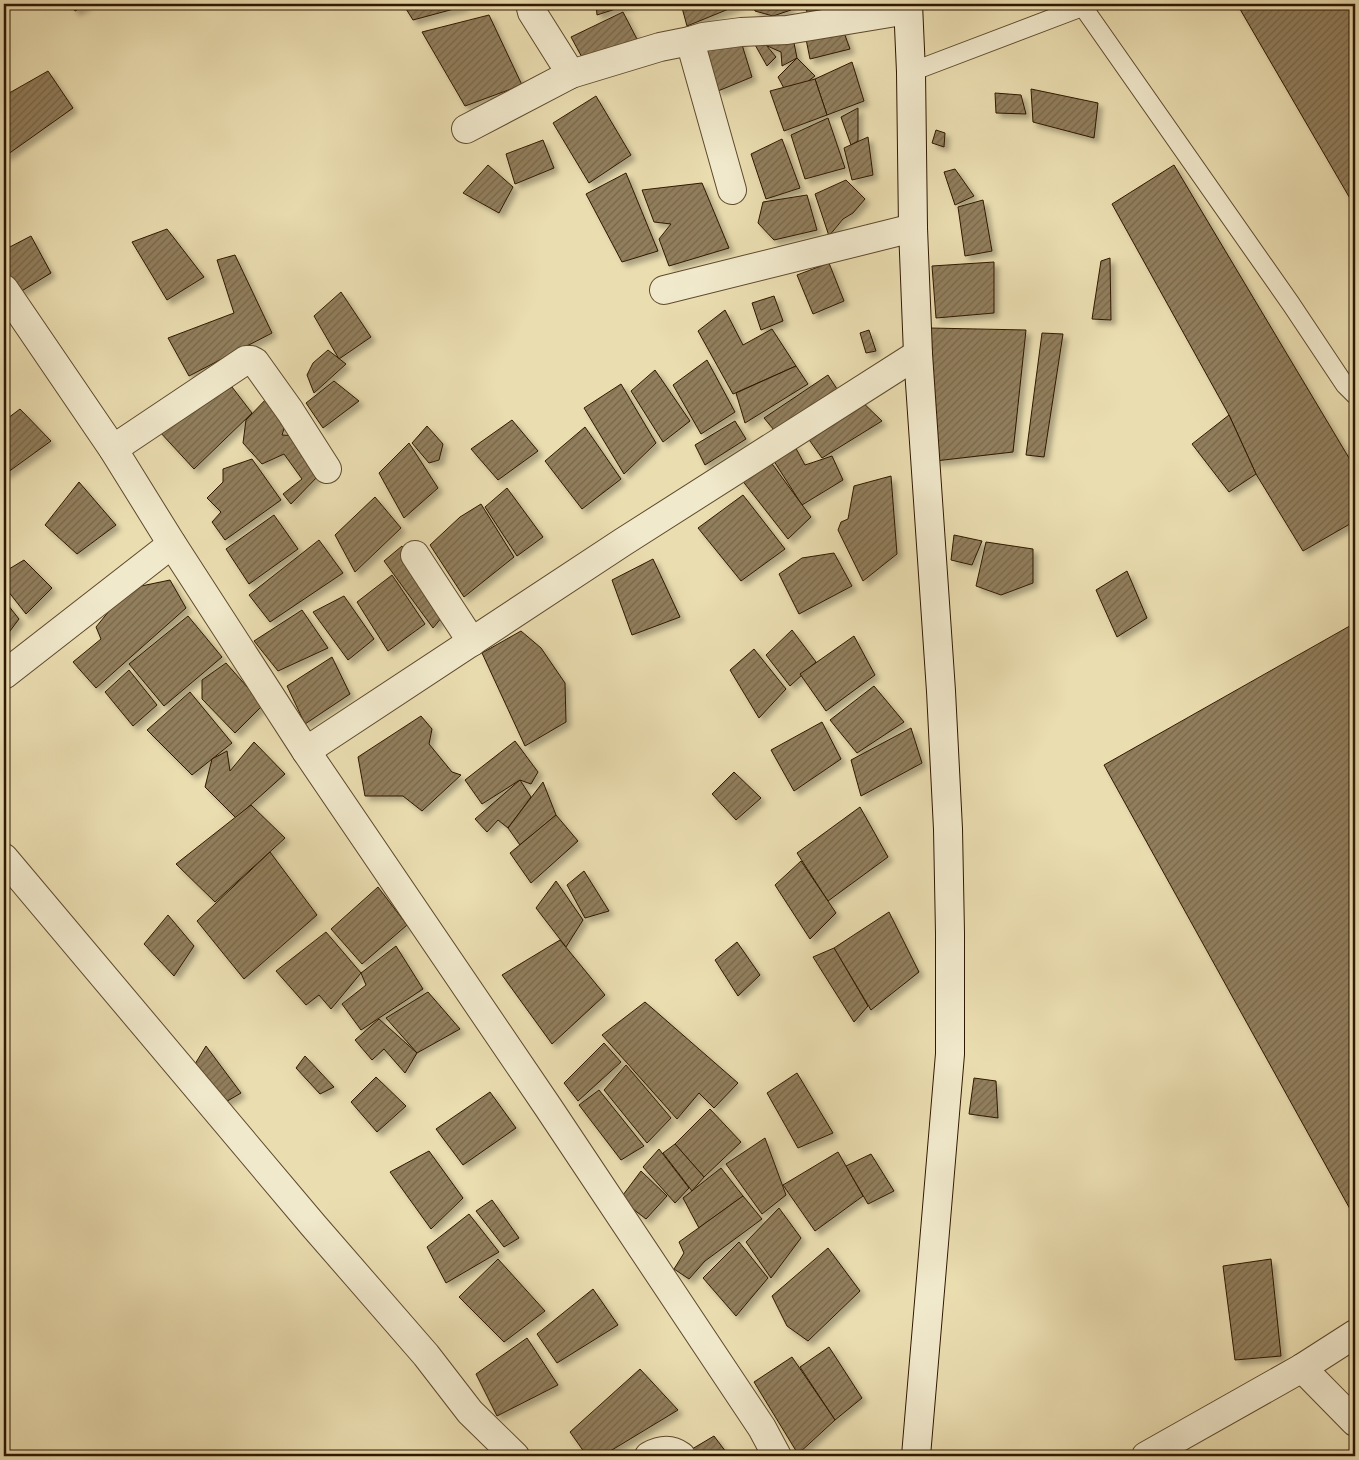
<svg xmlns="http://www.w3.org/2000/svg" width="1359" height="1460" font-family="'IM FELL Double Pica',serif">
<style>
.building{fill:url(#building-hatch);stroke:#301800;filter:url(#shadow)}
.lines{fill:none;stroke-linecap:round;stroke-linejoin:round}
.lane-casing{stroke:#5e492c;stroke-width:20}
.street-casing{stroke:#5e492c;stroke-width:30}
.secondary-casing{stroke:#301800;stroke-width:30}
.lane{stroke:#f1e9cc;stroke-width:18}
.street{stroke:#f1e9cc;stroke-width:28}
.secondary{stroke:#f1e9cc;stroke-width:28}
</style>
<defs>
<pattern id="building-hatch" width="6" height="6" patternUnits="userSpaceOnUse" patternTransform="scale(1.25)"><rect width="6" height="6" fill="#917e5c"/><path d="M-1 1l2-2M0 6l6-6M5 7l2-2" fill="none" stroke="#77664a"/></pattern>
<filter id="shadow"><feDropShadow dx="4.5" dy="4.5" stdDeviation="2.5" flood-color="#0004"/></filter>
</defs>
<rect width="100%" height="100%" fill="#eaddb0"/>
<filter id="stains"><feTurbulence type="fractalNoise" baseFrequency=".004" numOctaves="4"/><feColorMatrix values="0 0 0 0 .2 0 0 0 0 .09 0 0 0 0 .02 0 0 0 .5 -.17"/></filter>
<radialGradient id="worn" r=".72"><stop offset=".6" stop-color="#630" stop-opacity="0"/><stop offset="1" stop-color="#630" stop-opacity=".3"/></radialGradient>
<!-- building -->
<g class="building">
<path d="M71,4H88L75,11Z"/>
<path d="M403,4H463L465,6L413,20Z"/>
<path d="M596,4H631L597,15Z"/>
<path d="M681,4H741L687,26Z"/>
<path d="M753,4H788L791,10L773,16L755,11Z"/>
<path d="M804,4H869L812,25Z"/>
<path d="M1237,4H1355V207Z"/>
<path d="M623,12L639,43L584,61L571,37Z"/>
<path d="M489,15L522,85L465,106L422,32Z"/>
<path d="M842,27L850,49L810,59L805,34Z"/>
<path d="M781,34L794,43L797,58L782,66L781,52L765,45Z"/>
<path d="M739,35L752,77L718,91L697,49Z"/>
<path d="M762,40L776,57L767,66L754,43Z"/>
<path d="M797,58L815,76L788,96L778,77Z"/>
<path d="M852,62L864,101L827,115L815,79Z"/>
<path d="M48,71L73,108L4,157V96Z"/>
<path d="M815,79L827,115L784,131L770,91Z"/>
<path d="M1031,89L1098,103L1094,138L1033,122Z"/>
<path d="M995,93L1021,95L1026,114L996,113Z"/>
<path d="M596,96L631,155L589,183L553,123Z"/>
<path d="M858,108V141L851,145L841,117Z"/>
<path d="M828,118L845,168L805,179L791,135Z"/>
<path d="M936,130L945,133L944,147L932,143Z"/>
<path d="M868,137L873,175L852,180L844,148Z"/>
<path d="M782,139L800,188L766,199L751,154Z"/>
<path d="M543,140L554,168L515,184L506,154Z"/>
<path d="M488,165L513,187L499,213L463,193Z"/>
<path d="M1174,165L1355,468V521L1303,551L1256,474L1229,415L1112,204Z"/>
<path d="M955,169L974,196L955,205L944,172Z"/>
<path d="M626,173L658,251L622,262L586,194Z"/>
<path d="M846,180L865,199L853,213L843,219L829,236L815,194Z"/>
<path d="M702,183L729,248L669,266L659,239L671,224L654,222L642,190Z"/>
<path d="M807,195L817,230L774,240L758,223L763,202Z"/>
<path d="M983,200L992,251L965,256L958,207Z"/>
<path d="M167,229L204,277L167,300L132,242Z"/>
<path d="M31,236L51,273L20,292L4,269V250Z"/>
<path d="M235,255L272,333L189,376L168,338L234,313L217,260Z"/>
<path d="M1110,258L1111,320L1092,319L1101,261Z"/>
<path d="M994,262V313L936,318L932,266Z"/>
<path d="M829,263L844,301L813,314L797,275Z"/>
<path d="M341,292L371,337L339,359L314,316Z"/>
<path d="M774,296L783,321L761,330L752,303Z"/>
<path d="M725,310L743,345L772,329L796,366L733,394L698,331Z"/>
<path d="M930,328L1026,330L1013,452L935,461Z"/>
<path d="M869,330L876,351L866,353L860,333Z"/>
<path d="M1042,333L1063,334L1044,457L1026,455Z"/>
<path d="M328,350L346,364L314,393L307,375L313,363Z"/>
<path d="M707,360L735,412L701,434L673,385Z"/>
<path d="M796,366L808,384L745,423L736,393Z"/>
<path d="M655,370L690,421L663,442L631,391Z"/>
<path d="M828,375L837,389L774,430L764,418Z"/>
<path d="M334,381L359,401L323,428L306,403Z"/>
<path d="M621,384L656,443L624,474L584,408Z"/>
<path d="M232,387L252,413L194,469L159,431Z"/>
<path d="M270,395L289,413L282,435L297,436L320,474L291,504L283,494L302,479L284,454L262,464L243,443L246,420Z"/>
<path d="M855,395L882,421L822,458L805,434Z"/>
<path d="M20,409L51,441L4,475V421Z"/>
<path d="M1229,415L1256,474L1229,492L1192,444Z"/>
<path d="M512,420L538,451L498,480L471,449Z"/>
<path d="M735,421L746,439L705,465L695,445Z"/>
<path d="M427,426L443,444L439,460L429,463L412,443Z"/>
<path d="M585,427L621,479L582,509L545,461Z"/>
<path d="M409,443L438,488L404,518L379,473Z"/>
<path d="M793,443L805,465L832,456L843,480L802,505L772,458Z"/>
<path d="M767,457L811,517L788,539L738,475Z"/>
<path d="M252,459L281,500L225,540L212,522L221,512L207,498L223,482V469Z"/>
<path d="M891,476L897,554L863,581L838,530L841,522L848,519L854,486Z"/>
<path d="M79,482L116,525L77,554L45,525Z"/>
<path d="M507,488L543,537L517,556L485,507Z"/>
<path d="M743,495L785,549L741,581L698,528Z"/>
<path d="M375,497L401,528L355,572L335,535Z"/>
<path d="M481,504L514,557L464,597L430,545L460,517Z"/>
<path d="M274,515L298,549L249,584L226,549Z"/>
<path d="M954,535L982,541L972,565L951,560Z"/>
<path d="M319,540L343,573L270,622L249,595Z"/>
<path d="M986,542L1033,549V583L1001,595L976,586Z"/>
<path d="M402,546L447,611L433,628L384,561Z"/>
<path d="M834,553L852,586L799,614L779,574L802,558Z"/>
<path d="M653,559L680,617L632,635L612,580Z"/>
<path d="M24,560L52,588L26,614L4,586V572Z"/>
<path d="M1127,571L1147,618L1117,637L1096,590Z"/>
<path d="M392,575L425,624L388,651L357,602Z"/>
<path d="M170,580L186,608L96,688L73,662L101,639L96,627L127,589Z"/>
<path d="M344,596L374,639L348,660L313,612Z"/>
<path d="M4,600L19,619L4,639Z"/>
<path d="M302,610L328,648L278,671L254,641Z"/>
<path d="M188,616L222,657L164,706L129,664Z"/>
<path d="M1355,623V1218L1104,765Z"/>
<path d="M792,630L816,662L790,686L766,655Z"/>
<path d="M521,631L541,648L565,683L566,722L525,746L482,653Z"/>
<path d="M854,636L875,675L826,711L800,674Z"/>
<path d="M754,649L786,689L759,718L730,670Z"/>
<path d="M332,657L350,694L305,724L287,686Z"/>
<path d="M226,663L263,705L235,733L202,699V680Z"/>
<path d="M129,670L157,705L133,726L105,692Z"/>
<path d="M874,686L904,722L857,753L830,720Z"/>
<path d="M190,692L232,743L192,775L147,730Z"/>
<path d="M421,716L432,729L429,744L452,772L461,775L422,811L403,796H365L358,757Z"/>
<path d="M822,722L841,759L794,791L771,750Z"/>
<path d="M911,728L922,763L861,796L851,760Z"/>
<path d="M515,741L538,772L531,784L520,780L482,804L465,780Z"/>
<path d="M254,742L285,774L236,818L205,787L212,759L227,751L230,771Z"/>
<path d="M734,772L761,798L736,820L712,794Z"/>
<path d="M520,780L531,797L508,828L498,820L487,832L475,819Z"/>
<path d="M543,782L556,815L520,845L508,828Z"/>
<path d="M251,805L285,838L215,902L176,864Z"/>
<path d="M860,807L888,857L828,901L797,853Z"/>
<path d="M556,815L578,841L531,883L510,853Z"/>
<path d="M270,852L317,915L244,979L197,921Z"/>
<path d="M801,861L836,913L810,939L775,885Z"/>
<path d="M584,871L609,911L585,918L567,885Z"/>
<path d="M556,881L583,920L566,947L536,908Z"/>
<path d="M378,887L407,925L362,964L331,929Z"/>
<path d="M889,912L919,972L871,1010L834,948Z"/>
<path d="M168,915L194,946L174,976L144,944Z"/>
<path d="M326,932L361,973L331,1009L319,995L306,1005L276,971Z"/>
<path d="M560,940L605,995L552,1044L502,975Z"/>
<path d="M737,942L760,975L738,996L715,960Z"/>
<path d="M396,946L423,989L361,1030L342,1004L366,985L361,973Z"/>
<path d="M834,948L868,1006L854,1022L813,957Z"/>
<path d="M428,992L460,1029L417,1053L386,1018Z"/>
<path d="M645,1002L738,1083L714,1108L699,1093L677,1119L602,1035Z"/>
<path d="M379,1019L417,1053L405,1073L384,1049L372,1060L355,1040Z"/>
<path d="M604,1043L621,1062L578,1101L564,1083Z"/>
<path d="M206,1046L241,1093L224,1103L195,1064Z"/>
<path d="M305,1056L334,1087L320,1094L296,1068Z"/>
<path d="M626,1065L671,1118L647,1143L604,1090Z"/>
<path d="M797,1073L833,1133L798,1148L767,1093Z"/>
<path d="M376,1077L406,1106L377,1132L351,1102Z"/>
<path d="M974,1078L996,1081L998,1118L969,1114Z"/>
<path d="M599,1090L644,1146L621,1160L579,1105Z"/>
<path d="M490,1092L516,1128L463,1165L436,1129Z"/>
<path d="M710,1109L741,1142L704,1177L675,1144Z"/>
<path d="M765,1138L786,1195L762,1214L726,1164Z"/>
<path d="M675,1144L704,1177L692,1191L663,1153Z"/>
<path d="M659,1149L689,1188L675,1203L643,1167Z"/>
<path d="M429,1151L463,1198L431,1229L390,1172Z"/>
<path d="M838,1152L863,1196L815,1231L783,1185Z"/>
<path d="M871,1154L894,1191L868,1204L846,1166Z"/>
<path d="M721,1168L743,1196L699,1228L683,1198Z"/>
<path d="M641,1171L667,1196L646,1219L620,1199Z"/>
<path d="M743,1196L762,1219L705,1261L689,1279L674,1269L684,1253L679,1242Z"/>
<path d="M492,1200L519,1238L504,1247L476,1211Z"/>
<path d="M779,1208L801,1238L771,1278L746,1242Z"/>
<path d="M469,1214L499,1252L446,1283L427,1247Z"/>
<path d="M739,1242L768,1278L736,1316L703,1278Z"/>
<path d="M828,1248L860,1291L808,1341L787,1326L772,1296Z"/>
<path d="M498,1259L545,1311L504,1342L459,1297Z"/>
<path d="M1271,1259L1281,1356L1235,1360L1223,1266Z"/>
<path d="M593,1289L618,1325L557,1363L537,1334Z"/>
<path d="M527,1338L558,1385L497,1416L476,1374Z"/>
<path d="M829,1347L862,1398L835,1420L800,1367Z"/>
<path d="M792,1357L835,1420L798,1454L754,1382Z"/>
<path d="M640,1369L678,1410L602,1456H587L570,1432Z"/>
<path d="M714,1436L729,1456H690L687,1452Z"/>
</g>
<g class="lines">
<defs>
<g id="lane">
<path d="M1083,7L1291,304L1345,385L1355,395"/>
<path d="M911,72L1090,4"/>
</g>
<g id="street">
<path d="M530,4L532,12L571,74"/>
<path d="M690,41L732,190"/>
<path d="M466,129L571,74L660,47L690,41L703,37L741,32L787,30L908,10"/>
<path d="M4,289L113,449L172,544L306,751L548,1107L762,1428L777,1456"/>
<path d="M664,290L913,228"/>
<path d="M113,449L246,360H251L255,362L290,411L327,469"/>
<path d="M415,555L472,642"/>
<path d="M4,675L172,544"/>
<path d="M306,751L623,542L918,354"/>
<path d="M4,858L313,1225L426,1355L470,1412L515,1456"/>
<path d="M1302,1368L1355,1422"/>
<path d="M649,1456C660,1450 670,1448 681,1456"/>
<path d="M1146,1456L1302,1368L1355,1334"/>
</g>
<path id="secondary" d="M908,4L911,72L913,228L918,354L941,691L948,829L950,933V1054L916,1456"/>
</defs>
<!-- lane casing -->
<use href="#lane" class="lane-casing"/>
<!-- street casing -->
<use href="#street" class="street-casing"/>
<!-- secondary casing -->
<use href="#secondary" class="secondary-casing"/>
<!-- lane -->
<use href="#lane" class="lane"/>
<!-- street -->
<use href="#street" class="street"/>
<!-- secondary -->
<use href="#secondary" class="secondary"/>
</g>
<!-- margin -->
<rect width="1359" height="1460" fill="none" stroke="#eaddb0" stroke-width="20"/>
<rect x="5" y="5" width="1349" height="1450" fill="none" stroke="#301800" stroke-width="2.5"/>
<rect x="10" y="10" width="1339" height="1440" fill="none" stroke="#301800"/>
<rect width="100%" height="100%" filter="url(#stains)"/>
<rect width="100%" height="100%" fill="url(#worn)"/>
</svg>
